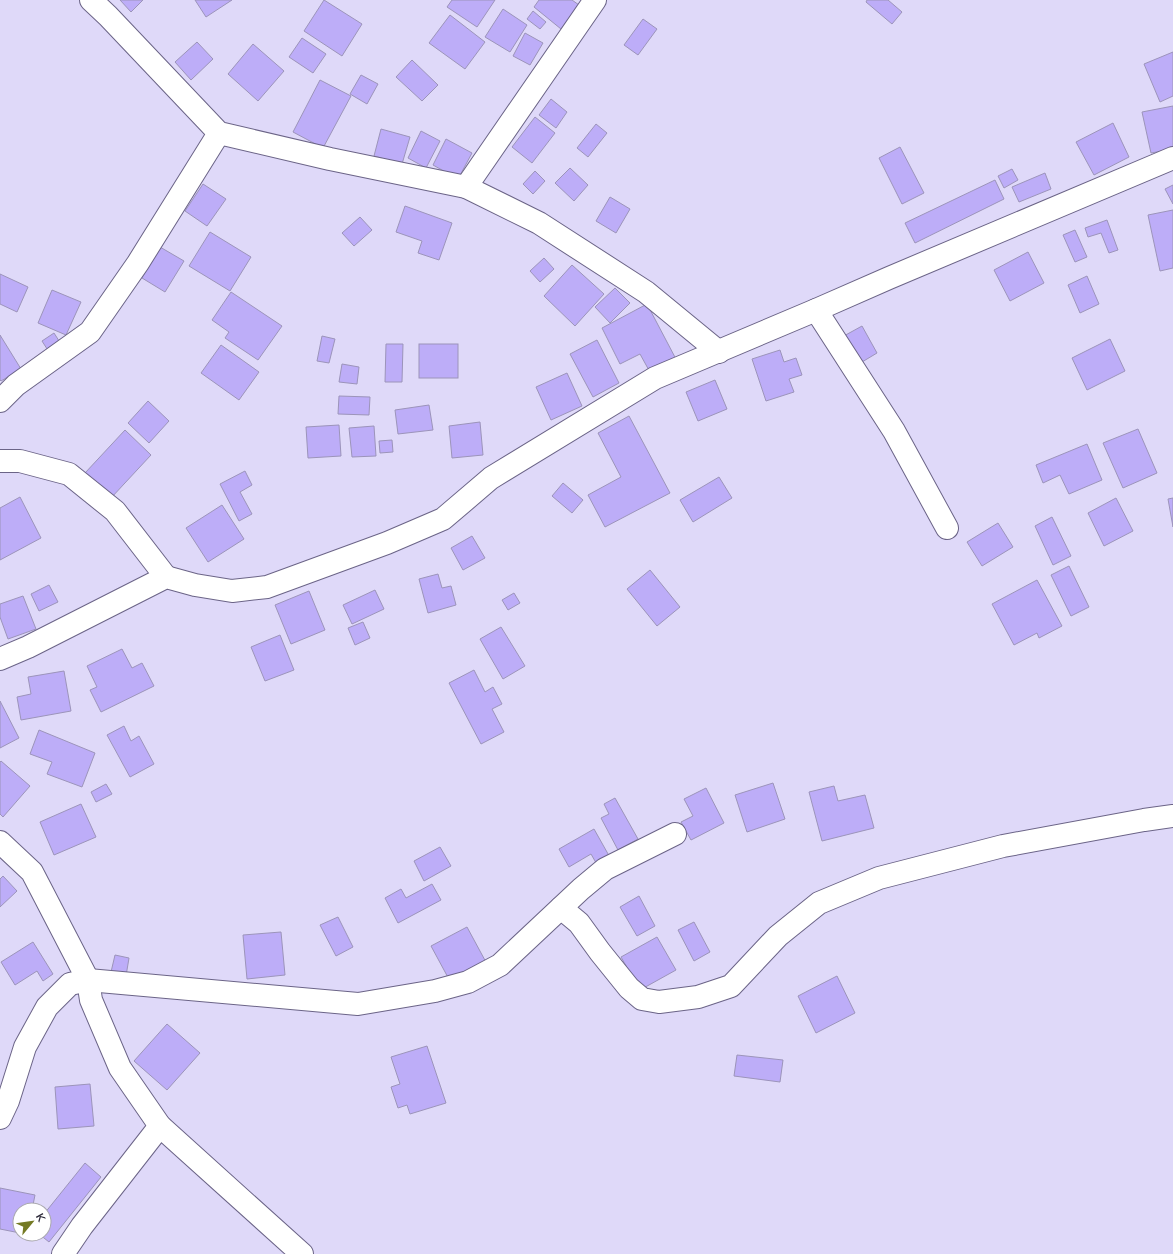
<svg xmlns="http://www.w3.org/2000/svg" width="1173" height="1254" font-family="'Nunito Sans',sans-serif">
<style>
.building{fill:#bdadf8;stroke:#9c94ba}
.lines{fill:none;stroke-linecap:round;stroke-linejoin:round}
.minor-casing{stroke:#6b6487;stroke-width:24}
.minor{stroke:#fff;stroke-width:22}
</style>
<rect width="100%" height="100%" fill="#dfd9f9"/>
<!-- building -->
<g class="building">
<path d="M120,0H143L131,12Z"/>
<path d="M195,0H232L206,17Z"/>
<path d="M324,0L362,24L342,56L304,31Z"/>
<path d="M452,0H495L477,27L447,7Z"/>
<path d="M539,0H572L579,5L561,29L534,7Z"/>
<path d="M867,0H888L902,12L892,24L866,2Z"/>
<path d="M503,9L527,25L510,52L485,37Z"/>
<path d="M533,11L546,22L540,29L527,19Z"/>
<path d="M450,15L485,42L465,69L429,43Z"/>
<path d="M643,19L657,29L638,55L624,45Z"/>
<path d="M525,33L543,43L530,65L513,56Z"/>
<path d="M302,38L326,54L313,73L289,57Z"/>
<path d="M197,42L213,59L191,80L175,62Z"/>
<path d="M253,44L284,71L258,101L228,74Z"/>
<path d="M1173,52V96L1160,102L1144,64Z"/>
<path d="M412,60L438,85L422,101L396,77Z"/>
<path d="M361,75L378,84L367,104L350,94Z"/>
<path d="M320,80L351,96L323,148L293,132Z"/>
<path d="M551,99L567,112L556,128L539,115Z"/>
<path d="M1173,106V149L1151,153L1142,112Z"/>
<path d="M535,117L555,133L532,163L512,147Z"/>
<path d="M1113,123L1129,157L1094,175L1076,142Z"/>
<path d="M596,124L607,133L588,157L577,148Z"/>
<path d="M381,129L410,137L402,164L374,156Z"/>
<path d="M421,131L440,141L426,168L408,158Z"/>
<path d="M446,139L472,153L458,179L433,165Z"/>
<path d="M900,147L924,193L902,204L879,158Z"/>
<path d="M570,168L588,185L574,201L555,183Z"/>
<path d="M1012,169L1018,180L1004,188L998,176Z"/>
<path d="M535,171L545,181L533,194L523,184Z"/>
<path d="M1045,173L1051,189L1019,202L1012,187Z"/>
<path d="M995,180L1004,199L915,243L905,223Z"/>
<path d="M203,184L226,199L207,226L185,211Z"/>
<path d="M1173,185V204L1165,189Z"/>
<path d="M610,197L630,209L616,233L596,221Z"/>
<path d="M405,206L452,223L439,260L418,253L422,241L396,232Z"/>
<path d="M1173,210V268L1160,271L1148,215Z"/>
<path d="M360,217L372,230L354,246L342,233Z"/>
<path d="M1107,220L1118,250L1109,253L1101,233L1088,237L1085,228Z"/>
<path d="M1075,230L1087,257L1075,262L1063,235Z"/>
<path d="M210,232L251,257L230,291L189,266Z"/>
<path d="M160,247L184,261L165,292L142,278Z"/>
<path d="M1028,252L1044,283L1010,301L994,270Z"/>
<path d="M544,258L554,269L540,282L530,271Z"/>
<path d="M572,265L604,294L575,326L544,296Z"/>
<path d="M0,274L28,287L17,312L0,304Z"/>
<path d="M1087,276L1099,304L1080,313L1068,285Z"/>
<path d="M615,288L630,303L610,323L595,307Z"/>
<path d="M52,290L81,302L66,335L38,323Z"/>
<path d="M231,292L282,326L258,360L225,338L229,332L212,320Z"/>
<path d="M647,304L677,361L651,374L640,354L620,364L602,328Z"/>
<path d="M862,326L877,353L857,365L842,337Z"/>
<path d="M54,333L61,344L49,352L42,341Z"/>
<path d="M0,335L21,369L1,381L0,380Z"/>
<path d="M322,336L335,339L329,363L317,361Z"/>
<path d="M1110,339L1125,371L1087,390L1072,358Z"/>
<path d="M597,340L619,383L593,397L570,354Z"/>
<path d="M386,344H403L402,382H385Z"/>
<rect x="419" y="344" width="39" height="34"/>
<path d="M221,345L259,372L239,400L201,373Z"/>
<path d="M780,350L784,362L796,358L802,375L789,379L794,392L766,401L752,359Z"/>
<path d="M342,364L359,367L357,384L339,382Z"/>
<path d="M567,373L582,406L551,420L536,387Z"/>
<path d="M715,380L727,409L698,421L686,392Z"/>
<path d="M339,396L370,397L369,415L338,414Z"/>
<path d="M148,401L169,421L149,443L128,423Z"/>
<path d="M429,405L433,430L398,434L395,410Z"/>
<path d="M629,416L670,493L605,527L588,495L621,477L598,433Z"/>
<path d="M480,422L483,455L452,458L449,426Z"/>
<path d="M339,425L341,456L308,458L306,427Z"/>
<path d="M374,426L376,456L352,457L349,428Z"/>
<path d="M1138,429L1157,473L1123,488L1103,443Z"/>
<path d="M125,430L151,455L111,498L85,473Z"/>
<path d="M392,440L393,452L380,453L379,441Z"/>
<path d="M1087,444L1102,480L1069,494L1060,475L1043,483L1036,465Z"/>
<path d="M245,471L252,485L240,492L252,514L239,521L220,484Z"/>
<path d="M719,477L732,498L693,522L680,500Z"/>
<path d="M563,483L583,500L572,513L552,496Z"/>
<path d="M20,497L41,538L0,560V508Z"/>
<path d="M1116,498L1133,531L1104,546L1088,513Z"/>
<path d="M1173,498V527L1168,499Z"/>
<path d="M222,505L244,539L208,562L186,528Z"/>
<path d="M1052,517L1071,556L1053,565L1035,526Z"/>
<path d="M998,523L1013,547L982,566L967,542Z"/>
<path d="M472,536L485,558L463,570L451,548Z"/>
<path d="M1069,566L1089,607L1071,616L1051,575Z"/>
<path d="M650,570L680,607L657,626L627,589Z"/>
<path d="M438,574L442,588L451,586L456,605L428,613L419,579Z"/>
<path d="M1037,580L1062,626L1039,638L1037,633L1014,645L992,604Z"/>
<path d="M49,585L58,602L39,611L31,594Z"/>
<path d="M375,590L384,609L352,624L343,605Z"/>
<path d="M309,591L325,630L291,644L275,605Z"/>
<path d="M514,593L520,603L508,610L502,600Z"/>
<path d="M23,596L36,629L8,639L0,617V604Z"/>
<path d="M363,622L370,638L355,645L348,628Z"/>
<path d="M501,627L525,666L503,679L480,639Z"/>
<path d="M280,635L294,670L265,681L251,647Z"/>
<path d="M122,649L132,668L142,663L154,686L101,712L90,690L97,687L87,666Z"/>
<path d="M474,670L485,692L493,687L502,704L492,709L504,732L481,744L449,683Z"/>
<path d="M64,671L71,711L21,720L17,697L31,694L28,677Z"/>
<path d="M0,701L19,738L0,748Z"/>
<path d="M124,726L131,741L139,736L154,764L130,777L107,735Z"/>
<path d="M39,730L95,753L82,787L47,774L52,762L30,754Z"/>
<path d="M1,761L30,786L3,817L0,814V762Z"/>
<path d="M773,783L785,819L747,832L735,795Z"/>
<path d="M106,784L112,794L96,802L91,792Z"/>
<path d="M834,786L838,801L865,795L874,828L822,841L809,792Z"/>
<path d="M706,788L724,823L691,840L681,822L693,816L684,799Z"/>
<path d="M615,798L638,839L618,850L601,818L609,814L604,804Z"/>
<path d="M81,804L96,837L54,855L40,822Z"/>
<path d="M594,829L612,861L599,868L591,854L569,867L559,849Z"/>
<path d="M440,847L451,866L424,881L414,861Z"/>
<path d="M3,876L17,891L0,907V879Z"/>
<path d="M432,884L441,900L398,923L385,898L401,889L406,898Z"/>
<path d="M639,896L655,926L637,936L620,907Z"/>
<path d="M338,917L353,947L336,956L320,925Z"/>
<path d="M694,922L710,952L694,961L678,930Z"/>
<path d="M467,927L487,964L451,983L431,946Z"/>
<path d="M281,932L285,975L247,979L243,935Z"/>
<path d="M657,937L676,970L640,990L621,957Z"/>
<path d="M33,942L53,974L43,981L37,971L15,985L1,962Z"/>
<path d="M115,955L129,958L126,976L111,972Z"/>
<path d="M837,976L855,1013L816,1033L798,996Z"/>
<path d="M167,1024L200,1053L167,1090L134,1061Z"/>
<path d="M427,1046L446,1103L410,1114L407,1105L398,1108L391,1087L400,1084L391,1057Z"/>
<path d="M737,1055L783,1060L780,1082L734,1076Z"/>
<path d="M90,1084L94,1126L58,1129L55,1087Z"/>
<path d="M85,1163L101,1177L49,1242L39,1234H44V1214Z"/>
<path d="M0,1188L35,1195L32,1210H20V1233L0,1229Z"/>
</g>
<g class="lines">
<defs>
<g id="minor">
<path d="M91,0L108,16L219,133L330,159L466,187L539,223L646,292L719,352"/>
<path d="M466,187L595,0"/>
<path d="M816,310L894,431L947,528"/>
<path d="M0,401L16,385L90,332L138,263L219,133"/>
<path d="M0,461H20L69,474L115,511L166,577"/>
<path d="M0,659L28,647L166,577L195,585L232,591L267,587L387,543L443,519L491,478L655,378L816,310L889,278L1173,158"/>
<path d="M0,842L32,872L88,980L91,1000L120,1068L160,1126L302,1254"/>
<path d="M561,908L579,923L600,952L629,988L642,999L659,1002L698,997L731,986L778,936L819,903L879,878L1003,846L1144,820L1173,816"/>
<path d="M0,1118L8,1101L25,1047L47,1007L70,984L88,980L358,1004L435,991L468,982L500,965L581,889L605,869L675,834"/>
<path d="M63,1254L82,1226L160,1126"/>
</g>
</defs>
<!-- minor casing -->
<use href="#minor" class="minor-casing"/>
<!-- minor -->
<use href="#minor" class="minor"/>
</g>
<!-- north arrow -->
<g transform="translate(32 1222) rotate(61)"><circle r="19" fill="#ffffff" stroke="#aaa9af"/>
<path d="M0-3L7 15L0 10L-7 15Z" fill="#747a24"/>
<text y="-6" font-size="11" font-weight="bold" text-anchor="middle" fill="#2b2838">K</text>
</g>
</svg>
